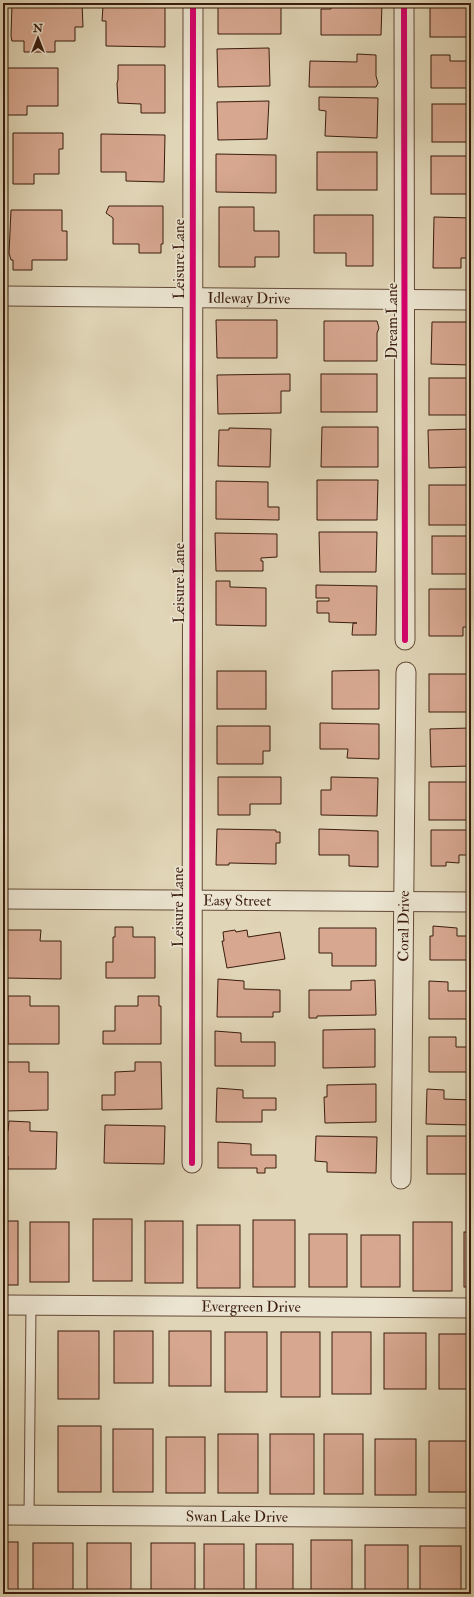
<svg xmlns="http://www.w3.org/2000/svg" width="474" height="1597" font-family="'IM FELL Double Pica',serif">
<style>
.building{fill:#d7a790;stroke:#3a1c0d}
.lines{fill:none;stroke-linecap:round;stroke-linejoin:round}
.lane-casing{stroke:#644a37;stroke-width:11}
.street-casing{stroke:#644a37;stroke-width:21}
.lane{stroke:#ebe4d0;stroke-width:9}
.street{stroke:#ebe4d0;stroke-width:19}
.cycleway-casing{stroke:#ebe4d0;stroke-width:8}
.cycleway{stroke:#d6006c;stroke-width:6}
.labels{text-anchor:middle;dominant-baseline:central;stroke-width:3.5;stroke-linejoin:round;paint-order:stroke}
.street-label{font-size:15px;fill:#3a1c0d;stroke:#ebe4d0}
</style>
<rect width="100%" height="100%" fill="#e0d5b6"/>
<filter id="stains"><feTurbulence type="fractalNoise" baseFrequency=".005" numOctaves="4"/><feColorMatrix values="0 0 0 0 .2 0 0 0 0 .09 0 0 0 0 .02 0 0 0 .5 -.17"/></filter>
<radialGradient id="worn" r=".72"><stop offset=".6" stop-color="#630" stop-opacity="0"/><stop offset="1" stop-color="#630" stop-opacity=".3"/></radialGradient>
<!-- building -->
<g class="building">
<path d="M12,3H82L83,27H75V41H55V52H24V41H12L11,36Z"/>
<path d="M137,3H165V47L106,46V21H102L103,6H137Z"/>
<path d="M218,3H254V6H281V34H218Z"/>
<path d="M331,3H382L381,35H321V9H331Z"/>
<rect x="430" y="3" width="41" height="34"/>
<path d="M269,48L270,86L218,87L217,49Z"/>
<path d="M357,54L376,55V76L378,83L376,87H309L310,61L357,62Z"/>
<path d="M431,55H450V61H471V88H431Z"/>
<path d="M118,65H165V113H141V104L118,103L117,83L118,80Z"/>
<path d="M7,68H58V106H27V115H7Z"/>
<path d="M319,97L378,98L377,138L325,136L326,111L319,110Z"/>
<path d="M269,101L267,139L218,140L217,102Z"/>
<rect x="432" y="104" width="39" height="38"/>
<path d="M13,133H63V149H59V174H34V184H13Z"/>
<path d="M101,134L165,135L164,182L126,181V172H101Z"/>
<rect x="317" y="152" width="60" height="38"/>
<path d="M216,154L276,155V193L216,192Z"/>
<rect x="431" y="156" width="40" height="38"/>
<path d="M109,206H163V244H161V253H139V244H113V218L106,213Z"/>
<path d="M219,207H254V231H279V257H255V267H219Z"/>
<path d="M11,210H62V231H67V260H32V270H13V260H11L9,253Z"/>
<path d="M314,215H373V266H346V253H314Z"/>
<path d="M434,217L471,218V258H461V268H433Z"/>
<path d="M216,320H277V358H217Z"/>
<path d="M324,321H377L379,328L377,333V361H324Z"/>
<path d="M432,322H471V365L431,364Z"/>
<path d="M290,374V391H281V413L218,414L217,375Z"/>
<rect x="321" y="374" width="56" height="38"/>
<rect x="429" y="378" width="42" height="37"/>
<path d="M322,427H378V467H321Z"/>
<path d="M229,428L271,429L270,467L218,466L219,430H229Z"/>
<path d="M471,429V467L429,468L428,430Z"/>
<path d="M317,480H378L377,520H317Z"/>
<path d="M216,481L268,482V507H279V520L216,519Z"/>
<rect x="429" y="485" width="42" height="40"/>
<path d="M319,532H377L376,572H320Z"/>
<path d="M215,533L277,534V557L261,558V561H263V571H216Z"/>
<rect x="432" y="536" width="39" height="38"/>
<path d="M216,581H230V587L266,588V626L216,625Z"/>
<path d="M316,585L377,586L376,635H352L353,623H357L329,622V613H317V601H329V598H316Z"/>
<path d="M429,589H471V627H463V636H429Z"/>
<path d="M379,670V709H332V671Z"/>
<rect x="217" y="671" width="49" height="38"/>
<rect x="429" y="674" width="42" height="38"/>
<path d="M320,723L379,724V759L347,758L348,749H320Z"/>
<path d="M217,726H270V751H263V764H217Z"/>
<path d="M471,728V766L431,767L430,729Z"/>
<path d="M218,777H281V804H250V815H218Z"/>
<path d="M331,777L378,778L377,816L321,815V790H331Z"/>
<rect x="429" y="782" width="42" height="38"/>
<path d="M217,829L276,830V832H280V843H276V864L229,863V865H216Z"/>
<path d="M319,829L378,831V867L349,866V855H319Z"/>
<path d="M431,830H471V855H459V863L446,862V866H431Z"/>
<path d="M433,926L457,928V936H471V960H430V936H433Z"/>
<path d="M115,927H133V937H155V978H106V962H113V937H115Z"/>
<path d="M319,928H376V966H332V953H319Z"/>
<path d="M7,930H41L40,941H61V979L6,978Z"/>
<path d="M235,930L236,932L247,930L248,937L280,932L285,959L227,968L222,941H224L223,932Z"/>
<path d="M218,979L244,981V989L280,990V1012H273V1017H217Z"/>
<path d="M375,980L376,1015L317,1016V1018H309V990H351V981Z"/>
<path d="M429,981L448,982V991H471V1019H429Z"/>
<path d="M8,996H30V1006H59V1044H8Z"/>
<path d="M138,996H159V1006H161V1044H103V1031H115V1006H138Z"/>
<path d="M375,1029V1067L323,1068V1030Z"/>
<path d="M215,1031L241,1033V1042H275V1066H215Z"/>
<path d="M429,1037H456V1047H471V1072H429Z"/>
<path d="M6,1062H29V1072H48V1110L6,1111Z"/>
<path d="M135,1062H161L162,1109L102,1110V1095H115V1072L135,1071Z"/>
<path d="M376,1084V1122L325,1123L324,1097H327V1085Z"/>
<path d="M217,1088L243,1090V1098H276V1110H262V1122H216Z"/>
<path d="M427,1089L444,1090V1099L471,1100V1125L426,1124Z"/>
<path d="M9,1121L30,1122V1131L57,1132L56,1169H8V1156H3V1131H8Z"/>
<path d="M105,1125L165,1126L164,1164L104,1163Z"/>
<path d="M316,1136L377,1137L376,1173L327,1172V1162L315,1161Z"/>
<rect x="427" y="1136" width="44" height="38"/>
<path d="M218,1142L251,1144V1155H276V1168H265V1173H257V1168H218Z"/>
<rect x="93" y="1219" width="39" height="62"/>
<rect x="253" y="1220" width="42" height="67"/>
<rect x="3" y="1221" width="15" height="64"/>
<rect x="145" y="1221" width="38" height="62"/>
<rect x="30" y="1222" width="39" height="60"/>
<rect x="413" y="1222" width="39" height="69"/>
<rect x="197" y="1225" width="43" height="63"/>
<rect x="464" y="1232" width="7" height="55"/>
<rect x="309" y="1234" width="38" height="53"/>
<rect x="361" y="1235" width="39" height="52"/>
<rect x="58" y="1331" width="41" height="68"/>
<rect x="114" y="1331" width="39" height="52"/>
<rect x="169" y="1331" width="42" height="55"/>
<rect x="225" y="1332" width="42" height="60"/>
<rect x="281" y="1332" width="39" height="65"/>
<rect x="332" y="1332" width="39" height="62"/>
<rect x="384" y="1333" width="42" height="56"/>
<rect x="439" y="1334" width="32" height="55"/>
<rect x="58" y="1426" width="43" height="66"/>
<rect x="113" y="1429" width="40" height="63"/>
<rect x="218" y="1434" width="40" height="59"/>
<rect x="270" y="1434" width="44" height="60"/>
<rect x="324" y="1434" width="39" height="60"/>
<rect x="166" y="1437" width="39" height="56"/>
<rect x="375" y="1439" width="41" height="56"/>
<rect x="429" y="1441" width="41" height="51"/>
<rect x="311" y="1540" width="41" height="54"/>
<rect x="3" y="1542" width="15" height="52"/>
<rect x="33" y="1543" width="40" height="51"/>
<rect x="87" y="1543" width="44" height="51"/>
<rect x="151" y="1543" width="44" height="51"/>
<rect x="204" y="1544" width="40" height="50"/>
<rect x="256" y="1544" width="37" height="50"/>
<rect x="365" y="1545" width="43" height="49"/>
<rect x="420" y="1546" width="41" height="48"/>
</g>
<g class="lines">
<defs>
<path id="lane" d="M29,1515L31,1305"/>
<g id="street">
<path d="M404,3L405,640"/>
<path id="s1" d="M3,296L471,300"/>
<path id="s2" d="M3,899L471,902"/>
<path d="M192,1163L193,3"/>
<path id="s3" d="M401,1179L406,672"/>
<path id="s4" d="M3,1305L471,1308"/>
<path id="s5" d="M3,1515L471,1518"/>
</g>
</defs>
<!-- lane casing -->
<use href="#lane" class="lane-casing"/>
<!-- street casing -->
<use href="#street" class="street-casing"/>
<!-- lane -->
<use href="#lane" class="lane"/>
<!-- street -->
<use href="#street" class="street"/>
<defs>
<g id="cycleway">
<path d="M404,3L405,640"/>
<path d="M192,1163L193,3"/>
</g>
</defs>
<!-- cycleway casing -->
<use href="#cycleway" class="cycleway-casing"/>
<!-- cycleway -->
<use href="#cycleway" class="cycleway"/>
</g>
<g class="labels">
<!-- street labels -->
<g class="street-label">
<text transform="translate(179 259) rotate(-90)">Leisure Lane</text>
<text stroke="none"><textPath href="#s1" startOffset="246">Idleway Drive</textPath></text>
<text transform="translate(392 321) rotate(-90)">Dream Lane</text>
<text transform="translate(179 583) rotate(-90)">Leisure Lane</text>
<text stroke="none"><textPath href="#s2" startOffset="234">Easy Street</textPath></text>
<text transform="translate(178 907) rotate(-90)">Leisure Lane</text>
<text stroke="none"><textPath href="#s3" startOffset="253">Coral Drive</textPath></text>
<text stroke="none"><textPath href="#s4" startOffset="248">Evergreen Drive</textPath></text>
<text stroke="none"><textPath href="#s5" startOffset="234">Swan Lake Drive</textPath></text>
</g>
</g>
<!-- margin -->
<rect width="474" height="1597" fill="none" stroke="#e0d5b6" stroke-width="16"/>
<rect x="4" y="4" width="466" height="1589" fill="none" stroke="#3a1c0d" stroke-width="2"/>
<rect x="8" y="8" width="458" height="1581" fill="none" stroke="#3a1c0d"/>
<!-- north arrow -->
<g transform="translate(38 38)" stroke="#ebe4d0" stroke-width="3" paint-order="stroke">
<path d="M0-3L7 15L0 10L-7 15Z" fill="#3a1c0d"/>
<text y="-6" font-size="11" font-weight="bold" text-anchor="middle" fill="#3a1c0d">N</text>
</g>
<rect width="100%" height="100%" filter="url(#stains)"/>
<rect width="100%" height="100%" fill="url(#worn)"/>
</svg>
